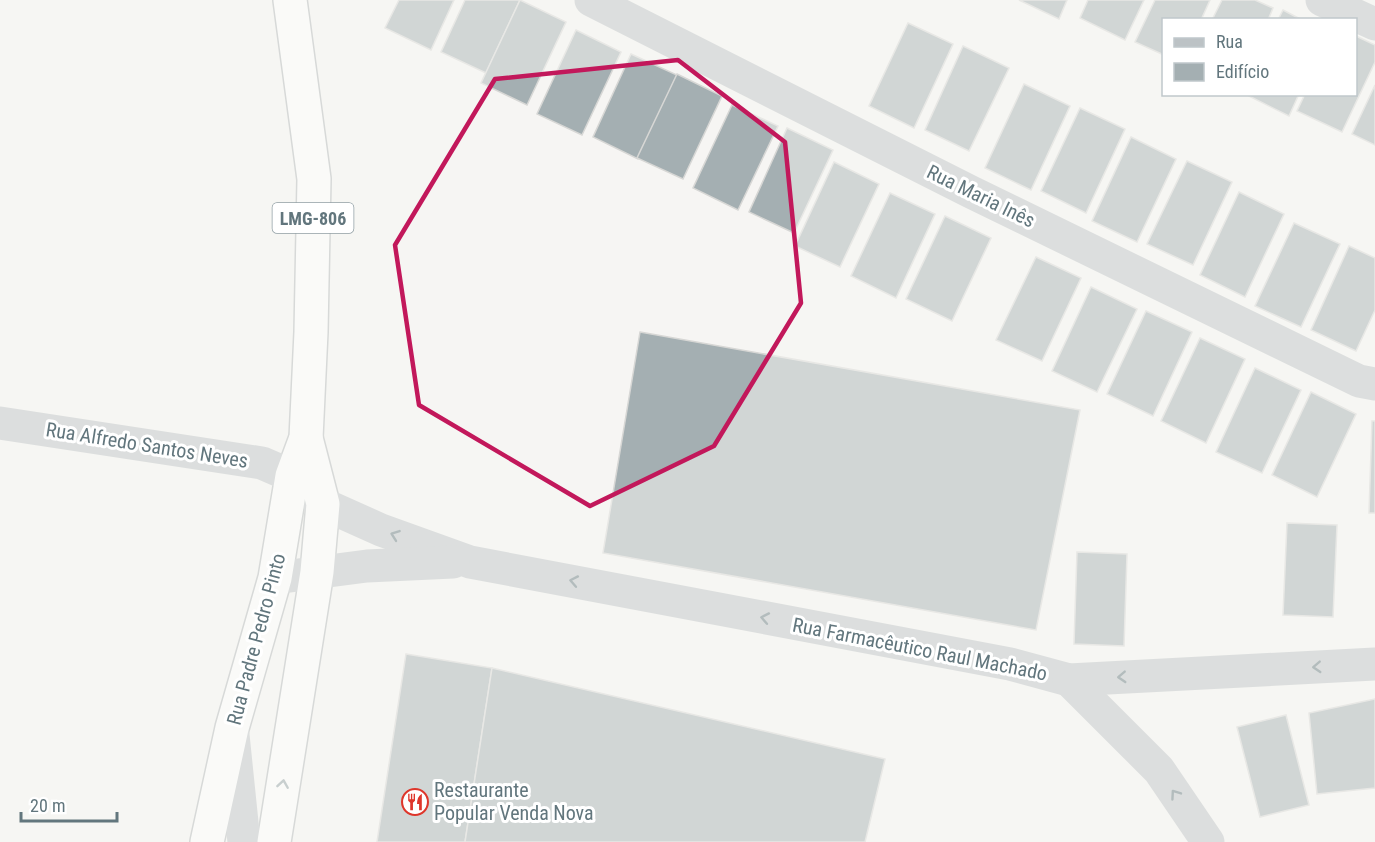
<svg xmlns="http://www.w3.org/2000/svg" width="1375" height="842" font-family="'Roboto Condensed',sans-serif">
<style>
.building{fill:#a4afb2;stroke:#d7d7d5;stroke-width:1.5}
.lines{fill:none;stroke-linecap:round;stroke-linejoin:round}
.highway-casing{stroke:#b2b7b9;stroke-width:36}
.street{stroke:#bcc2c5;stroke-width:33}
.highway{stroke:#fff;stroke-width:33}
.oneway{stroke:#62767d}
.oneway2{stroke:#919fa4}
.marked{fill:none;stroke:#c2185b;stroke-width:4.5;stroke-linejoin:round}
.labels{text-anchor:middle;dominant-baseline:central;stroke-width:6;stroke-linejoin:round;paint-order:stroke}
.shield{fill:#fff;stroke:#919fa4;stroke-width:1.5}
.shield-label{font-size:18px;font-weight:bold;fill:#62767d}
.street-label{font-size:20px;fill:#62767d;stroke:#fff}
.poi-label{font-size:20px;fill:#62767d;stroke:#fff;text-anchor:start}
</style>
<rect width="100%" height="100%" fill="#f6f5f3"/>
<!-- building -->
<g class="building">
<path d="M399,0H454L431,50L385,28Z"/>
<path d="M465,0H520L486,73L441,52Z"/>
<path d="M520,0L566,22L527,105L481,83Z"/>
<path d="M1019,0H1067L1059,19Z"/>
<path d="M1088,0H1144L1125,40L1080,18Z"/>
<path d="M1155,0H1210L1201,20H1164V55L1135,42Z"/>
<path d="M1222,0H1255L1273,8L1268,20H1212Z"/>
<path d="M1283,10L1302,20H1278Z"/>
<path d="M908,23L953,44L914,128L869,106Z"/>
<path d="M576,30L621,52L582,135L537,114Z"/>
<path d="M1356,36L1375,45V62L1342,132L1297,111L1305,94H1356Z"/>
<path d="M963,46L1009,68L969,151L925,130Z"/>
<path d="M631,54L677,75L638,159L593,137Z"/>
<path d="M677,74L722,96L683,179L637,158Z"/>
<path d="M1024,84L1070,106L1031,190L985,168Z"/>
<path d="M1375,85V145L1352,134Z"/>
<path d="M1245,94H1299L1289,116Z"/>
<path d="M732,105L778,126L738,210L693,188Z"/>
<path d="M1080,108L1125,129L1086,213L1041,191Z"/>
<path d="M787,128L833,150L794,233L749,212Z"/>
<path d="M1131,137L1176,159L1137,242L1092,221Z"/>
<path d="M1187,161L1232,182L1193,265L1147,244Z"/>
<path d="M834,162L879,184L840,267L795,246Z"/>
<path d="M1239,192L1284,214L1245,297L1200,275Z"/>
<path d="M890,193L935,214L896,298L851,276Z"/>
<path d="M945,216L991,238L952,321L906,299Z"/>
<path d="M1294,223L1340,244L1301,327L1255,306Z"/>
<path d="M1349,246L1375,258V310L1356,351L1311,330Z"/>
<path d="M1036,257L1081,278L1042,361L996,340Z"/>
<path d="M1091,287L1137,309L1097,392L1052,371Z"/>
<path d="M1146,311L1192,332L1153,416L1107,394Z"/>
<path d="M640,332L1080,410L1036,630L603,553Z"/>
<path d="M1200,338L1245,359L1206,443L1161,421Z"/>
<path d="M1255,368L1301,390L1262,473L1216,452Z"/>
<path d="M1311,392L1356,414L1317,497L1272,475Z"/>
<path d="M1372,421H1375V513H1369Z"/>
<path d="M1287,523L1337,525L1333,617L1283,615Z"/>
<path d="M1077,552L1127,554L1124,646L1074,644Z"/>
<path d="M406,654L492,668L465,842H377Z"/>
<path d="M492,668L885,759L865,842H465Z"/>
<path d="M1375,699V788L1317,794L1309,713Z"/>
<path d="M1286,715L1309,805L1260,817L1237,727Z"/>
</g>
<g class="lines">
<defs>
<g id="highway">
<path d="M207,842L232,728L275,578L292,476L306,438L311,332L314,179L290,0"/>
<path d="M274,842L317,572L323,504L306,438"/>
</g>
</defs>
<!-- highway casing -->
<use href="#highway" class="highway-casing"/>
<!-- street -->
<g class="street">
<path d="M591,0L971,192L1359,381L1375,384"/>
<path d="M1322,0L1375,24"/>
<path d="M0,423L262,463L292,476L323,504L381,530L470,562L1010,664L1069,680L1375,664"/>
<path d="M275,578L367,566L453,562"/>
<path d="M1069,680L1159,770L1208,842"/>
<path d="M233,735L244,842"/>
</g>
<!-- highway -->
<use href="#highway" class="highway"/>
</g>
<!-- one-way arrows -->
<defs><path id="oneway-chevron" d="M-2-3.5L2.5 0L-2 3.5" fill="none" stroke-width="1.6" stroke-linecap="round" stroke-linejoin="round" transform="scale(1.5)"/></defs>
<g class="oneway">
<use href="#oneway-chevron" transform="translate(395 535) rotate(-160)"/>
<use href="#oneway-chevron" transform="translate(574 581) rotate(-169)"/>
<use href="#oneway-chevron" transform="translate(765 618) rotate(-169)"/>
<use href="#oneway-chevron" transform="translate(1317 667) rotate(177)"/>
<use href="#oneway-chevron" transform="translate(1122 677) rotate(177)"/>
<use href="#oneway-chevron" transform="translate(1175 794) rotate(-125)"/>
</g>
<use class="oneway2" href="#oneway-chevron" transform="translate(283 784) rotate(-81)"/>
<!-- marked area -->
<path d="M0 0H1375V842H0ZM678,60L785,142L801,303L714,446L590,506L419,405L395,245L495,79Z" fill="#f6f5f3" fill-opacity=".55" fill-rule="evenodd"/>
<path class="marked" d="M678,60L785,142L801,303L714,446L590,506L419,405L395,245L495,79Z"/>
<!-- icons -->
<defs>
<symbol id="restaurant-ring" viewBox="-11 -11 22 22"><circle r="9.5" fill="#fff" stroke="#de362b" stroke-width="1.5"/><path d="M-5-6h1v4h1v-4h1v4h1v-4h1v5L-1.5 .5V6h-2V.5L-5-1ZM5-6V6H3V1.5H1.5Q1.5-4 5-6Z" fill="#de362b"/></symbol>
</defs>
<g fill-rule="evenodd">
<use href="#restaurant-ring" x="400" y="787" width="30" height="30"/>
</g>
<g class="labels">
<!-- shield labels -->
<rect class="shield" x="272.5" y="203" width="81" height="30" rx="4.5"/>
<g class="shield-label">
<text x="313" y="218">LMG-806</text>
</g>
<!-- street labels -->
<g class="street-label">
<text transform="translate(981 196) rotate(26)">Rua Maria Inês</text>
<text transform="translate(147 445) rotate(9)">Rua Alfredo Santos Neves</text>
<text transform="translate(256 639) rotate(-75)">Rua Padre Pedro Pinto</text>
<text transform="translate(920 649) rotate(11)">Rua Farmacêutico Raul Machado</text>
</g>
<!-- poi labels -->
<g class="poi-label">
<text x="434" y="790">Restaurante<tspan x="434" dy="23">Popular Venda Nova</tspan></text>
</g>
</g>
<!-- legend -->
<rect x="1162" y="18" width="195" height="78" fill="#ffffff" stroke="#c0c8cb" stroke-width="1.5"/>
<rect x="1174" y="38" width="30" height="9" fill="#bcc2c5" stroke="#c0c8cb" stroke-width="1.5"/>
<text x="1216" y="48" font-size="18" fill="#62767d">Rua</text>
<rect x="1174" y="63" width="30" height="18" fill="#a4afb2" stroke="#c0c8cb" stroke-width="1.5"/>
<text x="1216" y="78" font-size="18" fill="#62767d">Edifício</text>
<!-- scale -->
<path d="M21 812v9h96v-9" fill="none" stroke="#62767d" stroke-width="3"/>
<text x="30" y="812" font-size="18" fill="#62767d" stroke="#ffffff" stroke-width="4.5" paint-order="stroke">20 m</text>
</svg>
